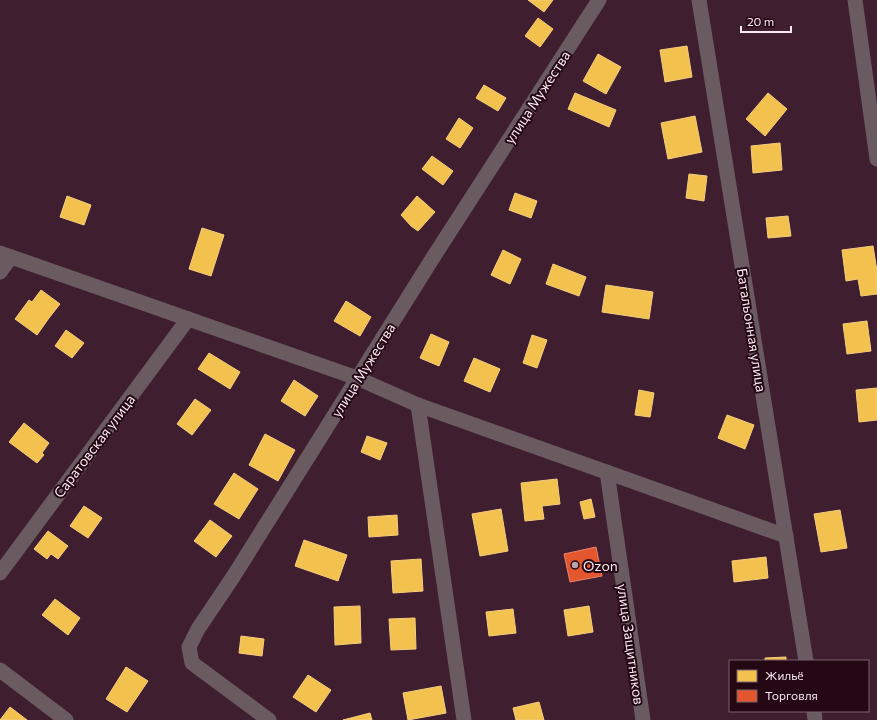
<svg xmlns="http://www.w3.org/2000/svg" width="877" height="720" font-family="Commissioner,sans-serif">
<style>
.homes{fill:#f2c14e;stroke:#f5cd7f}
.shops{fill:#e4572e;stroke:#eb8368}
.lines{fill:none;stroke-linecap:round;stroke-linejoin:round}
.minor{stroke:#6a5b61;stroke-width:15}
.poi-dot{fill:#b9a3ac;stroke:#240915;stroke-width:1.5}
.labels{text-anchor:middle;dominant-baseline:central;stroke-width:4;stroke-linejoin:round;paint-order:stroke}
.street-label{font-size:14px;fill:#fbeaf0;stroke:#240915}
.poi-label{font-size:14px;fill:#fbeaf0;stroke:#240915;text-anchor:start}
</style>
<rect width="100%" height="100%" fill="#3f1e2f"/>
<!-- homes -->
<g class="homes">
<path d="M528,0H553L544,12Z"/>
<path d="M538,18L553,29L540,47L525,36Z"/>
<path d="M687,46L692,77L665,82L660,50Z"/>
<path d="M598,54L621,67L606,94L583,81Z"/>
<path d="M484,85L506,98L498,111L476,98Z"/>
<path d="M575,93L616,110L609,127L568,109Z"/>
<path d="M768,93L787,109L765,136L746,119Z"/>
<path d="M695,116L702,152L668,159L661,123Z"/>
<path d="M459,118L473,128L460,148L446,139Z"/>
<path d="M780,143L782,170L753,173L751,146Z"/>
<path d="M432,156L453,171L443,185L422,169Z"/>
<path d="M689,174L707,176L704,201L686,198Z"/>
<path d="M515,193L537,201L531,218L509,210Z"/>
<path d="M67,196L91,205L84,225L60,217Z"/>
<path d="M417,196L435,212L418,231L411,226L401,215Z"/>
<path d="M788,216L791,236L768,238L766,218Z"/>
<path d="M202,228L224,235L211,276L189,269Z"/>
<path d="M873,246L877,271V294L861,296L858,279L846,281L842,250Z"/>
<path d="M503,250L521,259L510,284L491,275Z"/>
<path d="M553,264L586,277L579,296L546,284Z"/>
<path d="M606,285L653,292L649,319L602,312Z"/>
<path d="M41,290L60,304L49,318L37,335L15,319L29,300L32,302Z"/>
<path d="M346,301L371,317L360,336L334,321Z"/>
<path d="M867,321L871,351L847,354L843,324Z"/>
<path d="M66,330L84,343L72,358L55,346Z"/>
<path d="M431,334L449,342L439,366L420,358Z"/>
<path d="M532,335L547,340L537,368L523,363Z"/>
<path d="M209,353L240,372L230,389L198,369Z"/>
<path d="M474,358L500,369L490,392L464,381Z"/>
<path d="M294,380L318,396L305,416L281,401Z"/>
<path d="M877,388V420L859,422L856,390Z"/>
<path d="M639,390L654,393L650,417L635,415Z"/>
<path d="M195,399L211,410L192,435L177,424Z"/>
<path d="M727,415L754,425L745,449L718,438Z"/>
<path d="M24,423L49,443L42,453L44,455L37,463L9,442Z"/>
<path d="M265,434L295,450L278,481L249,465Z"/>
<path d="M367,436L387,443L380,460L361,452Z"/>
<path d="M234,473L258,489L239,519L214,504Z"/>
<path d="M557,479L560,504L542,506L544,519L525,521L521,483Z"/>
<path d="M591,499L595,517L584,519L580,502Z"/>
<path d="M84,506L102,518L88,538L70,526Z"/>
<path d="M501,509L508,551L480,556L472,514Z"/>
<path d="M840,510L847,548L821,552L814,514Z"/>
<path d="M397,515L398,535L369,537L368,517Z"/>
<path d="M210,520L232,536L216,557L194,541Z"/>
<path d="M48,531L68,546L58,559L51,554L47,559L34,549Z"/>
<path d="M304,540L347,555L338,581L295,566Z"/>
<path d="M766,557L768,578L734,582L732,561Z"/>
<path d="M421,559L423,591L393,593L391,561Z"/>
<path d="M55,599L80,618L68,635L42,615Z"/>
<path d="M360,606L361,643L335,645L334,607Z"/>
<path d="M589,606L593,632L568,636L564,610Z"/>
<path d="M513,609L516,633L489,636L486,612Z"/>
<path d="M415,618L416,649L391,650L389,619Z"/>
<path d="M241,636L264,639L262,656L239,653Z"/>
<path d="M786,657V661H765V658Z"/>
<path d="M126,667L148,681L127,712L106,699Z"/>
<path d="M308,675L331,690L316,712L293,697Z"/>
<path d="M441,686L446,713L408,720L403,693Z"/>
<path d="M539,702L544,720H516L513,708Z"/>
<path d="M10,707L27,720H0Z"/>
<path d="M370,713L372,720H343Z"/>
</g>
<!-- shops -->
<path class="shops" d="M596,547L602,576L570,582L564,554Z"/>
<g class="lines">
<!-- minor -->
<g class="minor">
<path d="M699,0L806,661"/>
<path d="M855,0L877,159"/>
<path d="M0,253L357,378L418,405L786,536"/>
<path d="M0,272L11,257"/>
<path d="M418,405L464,720"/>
<path d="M607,472L643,720"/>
<path d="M0,573L188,319"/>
<path d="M0,670L66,720"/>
<path d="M814,711L815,720"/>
<path d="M269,720L192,663L189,647L198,629L233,577L434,256L599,0"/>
</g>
</g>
<!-- markers -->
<circle class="poi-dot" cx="575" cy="565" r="4"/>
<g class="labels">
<!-- street labels -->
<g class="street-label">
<text transform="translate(537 97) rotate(-57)">улица Мужества</text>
<text transform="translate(752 330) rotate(81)">Батальонная улица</text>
<text transform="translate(363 370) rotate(-58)">улица Мужества</text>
<text transform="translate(94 446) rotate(-53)">Саратовская улица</text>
<text transform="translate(631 644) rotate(82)">улица Защитников</text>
</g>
<!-- poi labels -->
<g class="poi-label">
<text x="583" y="565">Ozon</text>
</g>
</g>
<!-- legend -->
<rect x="729" y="660" width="140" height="52" fill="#240915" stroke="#7a636d"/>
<rect x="737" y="670" width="20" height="12" fill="#f2c14e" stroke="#7a636d"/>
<text x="765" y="680" font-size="12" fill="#fbeaf0">Жильё</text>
<rect x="737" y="690" width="20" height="12" fill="#e4572e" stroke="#7a636d"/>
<text x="765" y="700" font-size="12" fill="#fbeaf0">Торговля</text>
<!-- scale -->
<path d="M741 26v6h50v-6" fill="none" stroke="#fbeaf0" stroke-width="2"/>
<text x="747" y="26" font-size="12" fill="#fbeaf0" stroke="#240915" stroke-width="3" paint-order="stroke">20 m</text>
</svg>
